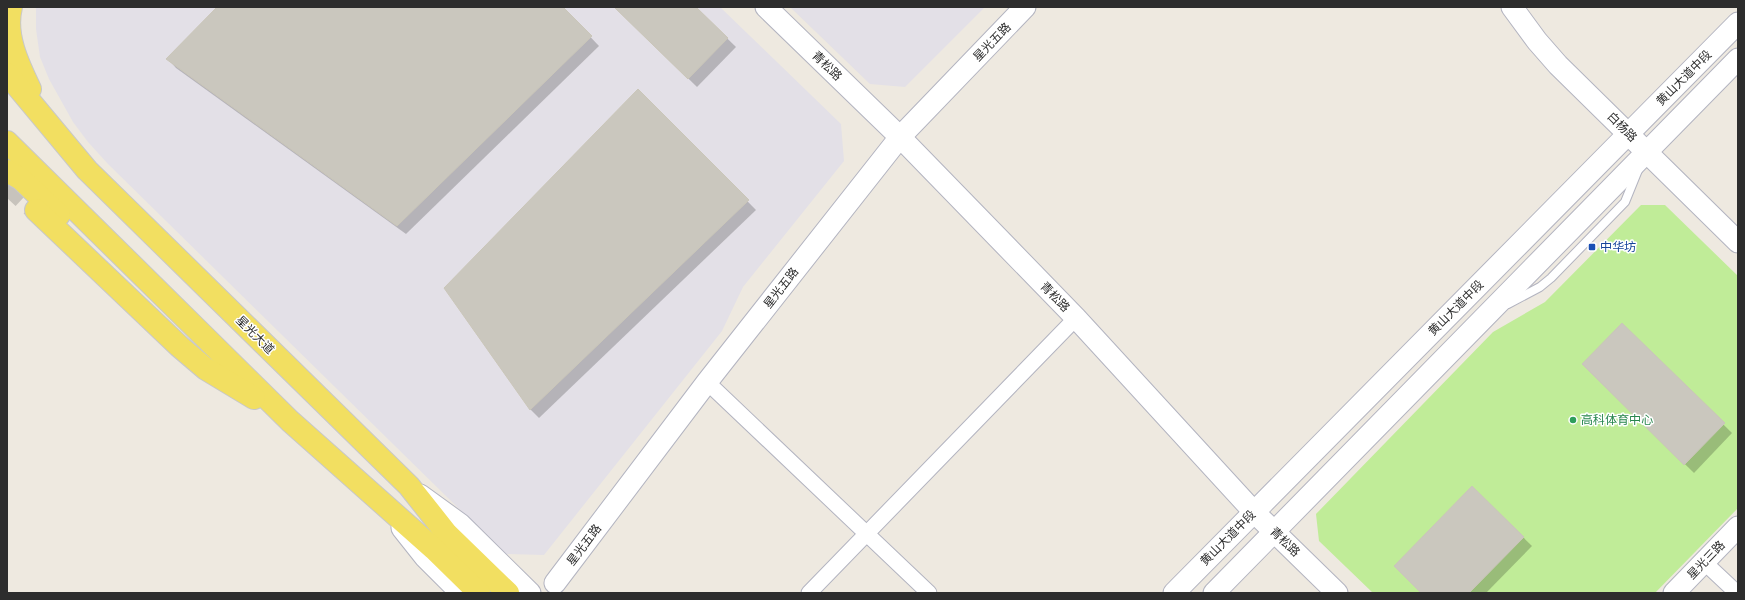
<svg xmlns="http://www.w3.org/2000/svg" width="1745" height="600" font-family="'Space Grotesk','Noto Sans SC',sans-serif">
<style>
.industrial{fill:#e3e0e7}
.pitch{fill:#c0ec98}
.shadow{fill:#0003}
.building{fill:#cac7be;stroke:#cac6b9}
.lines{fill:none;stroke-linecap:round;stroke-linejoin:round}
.primary-tunnel{stroke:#c7c3bc;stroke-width:22;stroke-dasharray:22 11;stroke-linecap:butt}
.lane-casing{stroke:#b3b4c0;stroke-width:10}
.street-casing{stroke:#b3b4c0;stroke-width:17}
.secondary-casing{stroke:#b3b4c0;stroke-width:23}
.primary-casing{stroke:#c8c8c8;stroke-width:24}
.lane{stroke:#fff;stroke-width:8}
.street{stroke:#fff;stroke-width:15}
.secondary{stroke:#fff;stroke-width:21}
.primary{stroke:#f2df61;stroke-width:22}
.transit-dot{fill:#1a4fb4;stroke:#fff;stroke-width:1.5}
.leisure-dot{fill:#2e9e5b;stroke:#fff;stroke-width:1.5}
.labels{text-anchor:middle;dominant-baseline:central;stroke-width:3;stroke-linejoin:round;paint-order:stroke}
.street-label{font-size:12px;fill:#2d2d2d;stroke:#fff}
.transit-label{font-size:12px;fill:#164399;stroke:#fff;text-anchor:start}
.leisure-label{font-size:12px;fill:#27864d;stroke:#fff;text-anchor:start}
</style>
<rect width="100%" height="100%" fill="#eee9e0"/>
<!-- industrial -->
<g class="industrial">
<path d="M36,7H720L841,124L844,161L743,287L722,331L544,555L505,554L108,164L88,142L73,122L49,79L40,57L36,29Z"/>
<path d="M790,7H985L905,87L870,84Z"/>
</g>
<!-- pitch -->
<path class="pitch" d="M1641,205H1665L1738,276V508L1655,593H1373L1319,541L1316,514L1493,332L1545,302Z"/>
<!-- shadow -->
<g class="shadow">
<path d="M218,7H562L599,46L406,234L176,68L168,59Z"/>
<path d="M615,7H695L736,47L697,87Z"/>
<path d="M638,90L756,210L539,418L530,409Z"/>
<path d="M1622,325L1732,433L1694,473L1583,364Z"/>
<path d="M1472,487L1532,546L1486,593H1422Z"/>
</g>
<!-- building -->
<g class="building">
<path d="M217,7H563L592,36L397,226L166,59Z"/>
<path d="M614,7H696L728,38L688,79Z"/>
<path d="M638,89L749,200L530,410L444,288Z"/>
<path d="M1622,323L1725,423L1684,465L1582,364Z"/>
<path d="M1472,486L1524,537L1469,593H1421L1394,566Z"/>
</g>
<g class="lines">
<!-- primary-tunnel -->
<path class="primary-tunnel" d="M7,183L36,210"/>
<defs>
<path id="lane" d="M1508,304L1540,287L1551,278L1625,202L1638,170"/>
<g id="street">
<path d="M707,382L929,593"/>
<path d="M1704,562L1737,593"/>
<path d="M809,593L1076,318"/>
</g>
<g id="secondary">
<path d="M766,7L900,137L1076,318L1254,512L1337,593"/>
<path d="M1512,7L1537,41L1558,65L1738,242"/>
<path d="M420,495L460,524L530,593"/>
<path d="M402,528L425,557L461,593"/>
<path d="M555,583L707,382L900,137L1025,7"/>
<path d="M1174,593L1738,23"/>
<path d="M1214,593L1738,59"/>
<path d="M1674,593L1738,527"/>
</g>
<g id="primary">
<path d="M11,7C4,35 18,64 30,89"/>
<path d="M7,74L87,170L409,486L447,534L508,593"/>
<path d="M7,142L290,421L434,549L479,593"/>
<path d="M7,171L21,179L59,215"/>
<path d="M36,210L179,346L206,369L254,398"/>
</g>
</defs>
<!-- lane casing -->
<use href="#lane" class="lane-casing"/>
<!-- street casing -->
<use href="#street" class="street-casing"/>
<!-- secondary casing -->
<use href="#secondary" class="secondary-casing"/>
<!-- primary casing -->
<use href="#primary" class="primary-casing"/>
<!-- lane -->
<use href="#lane" class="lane"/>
<!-- street -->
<use href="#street" class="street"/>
<!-- secondary -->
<use href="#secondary" class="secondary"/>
<!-- primary -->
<use href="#primary" class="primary"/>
</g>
<!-- markers -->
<rect class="transit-dot" x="1588" y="243" width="8" height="8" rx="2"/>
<circle class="leisure-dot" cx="1573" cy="420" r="4"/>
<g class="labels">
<!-- street labels -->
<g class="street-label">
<text transform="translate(992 42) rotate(-46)">星光五路</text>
<text transform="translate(827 66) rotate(44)">青松路</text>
<text transform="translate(1684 78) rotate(-45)">黄山大道中段</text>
<text transform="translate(1622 127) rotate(45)">白杨路</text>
<text transform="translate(781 288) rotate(-52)">星光五路</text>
<text transform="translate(1055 297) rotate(46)">青松路</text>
<text transform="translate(1456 308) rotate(-45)">黄山大道中段</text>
<text transform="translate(255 335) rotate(45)">星光大道</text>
<text transform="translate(1228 538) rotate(-45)">黄山大道中段</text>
<text transform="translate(1285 542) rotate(44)">青松路</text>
<text transform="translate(584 545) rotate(-53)">星光五路</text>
<text transform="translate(1706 560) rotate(-46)">星光三路</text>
</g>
<!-- transit labels -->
<g class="transit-label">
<text x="1600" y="247">中华坊</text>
</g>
<!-- leisure labels -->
<g class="leisure-label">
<text x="1581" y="420">高科体育中心</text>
</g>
</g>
<!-- border -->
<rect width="1745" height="600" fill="none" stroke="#2d2d2d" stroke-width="16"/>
</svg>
